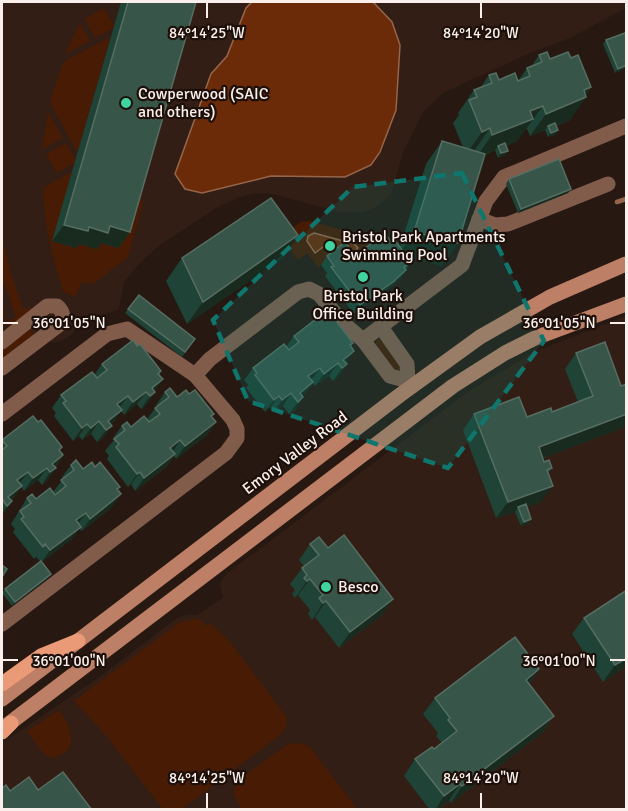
<svg xmlns="http://www.w3.org/2000/svg" width="628" height="811" font-family="Signika,sans-serif">
<style>
.built{fill:#321e15}
.green{fill:#481b04}
.water{fill:#6b2a08;stroke:#96654c;stroke-width:1.5}
.lines{fill:none;stroke-linecap:round;stroke-linejoin:round}
.stream{stroke:#96654c;stroke-width:4.5}
.street{stroke:#825c4b;stroke-width:15}
.secondary{stroke:#bd7f65;stroke-width:15}
.primary{stroke:#eb9a78;stroke-width:15}
.wall{fill:#1f4336}
.shaded-wall{fill:#192a1f}
.building{fill:#375549;stroke:#566e62;stroke-width:1.5}
.marked{fill:#0f766e;fill-opacity:0.2;stroke:#0f766e;stroke-width:4.5;stroke-dasharray:12 8;stroke-linejoin:round}
.ticks{fill:none;stroke:#faefeb;stroke-width:2}
.poi-dot{fill:#3fd4a2;stroke:#1d100a;stroke-width:2}
.labels{text-anchor:middle;dominant-baseline:central;stroke-width:4.5;stroke-linejoin:round;paint-order:stroke}
.poi-label{font-size:16px;fill:#faefeb;stroke:#1d100a;text-anchor:start}
.street-label{font-size:16px;fill:#faefeb;stroke:#1d100a}
.ticks-label{font-size:15px;text-anchor:middle;fill:#faefeb;stroke:#1d100a;stroke-width:4.5;stroke-linejoin:round;paint-order:stroke}
</style>
<rect width="100%" height="100%" fill="#271912"/>
<!-- built -->
<g class="built">
<path d="M2,2H626V8L570,38L530,53L443,93L423,112L403,152L391,195L374,208L363,212H339L273,194L256,193L239,197L216,208L157,247L138,265L124,282L119,309L98,316L84,326L79,320L74,332L66,339L58,342H45L2,375Z"/>
<path d="M626,316V809L2,810V743L101,676L177,618L187,615H197L223,598L220,584L225,575L469,391L534,352Z"/>
</g>
<!-- green -->
<g class="green">
<path d="M104,8L114,26L113,28L95,38L85,19Z"/>
<path d="M80,23L90,41L65,54Z"/>
<path d="M108,38L110,39L78,151L76,150L50,102L63,62Z"/>
<path d="M48,112L63,138L42,149Z"/>
<path d="M66,143L76,160L75,163L57,173L46,154Z"/>
<path d="M71,172H72L77,243L136,187L143,203L128,257L93,284L84,282L81,284L75,297L63,291C52,256 44,224 43,188Z"/>
<path d="M309,221L374,238L379,242L349,264H321L319,268L307,253L298,260L280,236L301,222Z"/>
<path d="M2,237L11,273L23,309L35,307L9,328L7,322L16,317L2,278Z"/>
<path d="M27,330L33,331V336L2,360V349Z"/>
<path d="M378,339H380L403,371L396,372L376,344V341Z"/>
<path d="M193,619L200,620L207,626L210,623L230,642L286,716L287,725L279,736L186,806L181,809H163L103,732L74,701L180,622Z"/>
<path d="M59,710C72,728 81,752 51,758L43,753L27,731Z"/>
<path d="M301,743L310,747L357,809H241L233,793L237,782L242,777L284,747L289,744Z"/>
</g>
<!-- water -->
<g class="water">
<path d="M252,2H373L392,22L400,45L396,110L380,152L371,165L345,177L271,176L202,193L185,189L175,174L211,74L227,56L246,8Z"/>
<path d="M314,233L354,244L358,248L351,254L349,251L327,244L315,253L307,241L308,236Z"/>
</g>
<g class="lines">
<!-- stream -->
<path class="stream" d="M617,202L626,199"/>
<!-- street -->
<g class="street">
<path d="M479,219L495,225L508,224L608,184"/>
<path d="M363,340L462,265L486,201L504,177L626,126"/>
<path d="M2,342L47,306H57C64,312 64,318 60,324L2,368"/>
<path d="M195,375L210,359L298,292L309,289L319,294L343,323L363,340L390,376L408,381L407,364L381,327"/>
<path d="M2,414L107,334L127,329L195,375L233,420L237,429V438L226,453L2,624"/>
</g>
<!-- secondary -->
<g class="secondary">
<path d="M2,699L400,395L480,337L550,297L626,264"/>
<path d="M2,729L453,386L505,353L535,338L626,304"/>
</g>
<!-- primary -->
<g class="primary">
<path d="M2,684L41,656L78,641"/>
<path d="M2,732L11,723"/>
</g>
</g>
<!-- wall -->
<g class="wall">
<path d="M121,2H196L130,232L118,248L101,243L97,249L79,244L76,248L52,241Z"/>
<path d="M627,37V68L615,73L603,44L606,40Z"/>
<path d="M539,55L550,59L571,58L591,87L570,120L556,126L558,130L555,135L548,137L545,130L530,136L527,129H525L517,141L506,146L508,151L505,155L498,158L495,150L485,155L442,266L408,257L411,262L400,279L387,290L354,314L325,276L327,273L321,265L327,256H355L390,241L400,247L426,164L442,141L463,147L453,123L459,115L458,113L474,90L481,87L489,75L499,80L518,81L527,68L531,67Z"/>
<path d="M509,179L571,189L568,193L518,213L506,184Z"/>
<path d="M182,258H283L187,324L166,281Z"/>
<path d="M139,295L195,339L182,357L125,313Z"/>
<path d="M329,318L353,343L351,346L346,363L338,377L333,381L329,376L315,386L313,383L303,396L295,410L289,414L283,406L274,412L270,408L265,412L246,388L248,385L244,380L253,368L286,347L294,336Z"/>
<path d="M137,346L161,371L159,375L154,391L155,392L146,405L141,409L137,404L124,415L121,411L111,424L103,438L97,442L91,434L82,440L79,436L73,441L54,416L56,413L52,408L61,395L94,375L102,364Z"/>
<path d="M576,353L627,426L543,458L544,462L552,468L548,473L541,502L527,507L531,519L528,524L521,526L515,512L496,518L463,430L474,414L527,417L552,412L578,402L565,369Z"/>
<path d="M165,392L177,397L189,394L214,414L212,417L216,422L207,435L176,459L174,456L166,467L135,491L131,484L128,487L107,459L109,456L105,451L114,440L113,438L122,426L131,427L147,419L157,406L156,405Z"/>
<path d="M2,440L60,451L63,455L47,481L42,485L38,480L24,491L21,487L2,515Z"/>
<path d="M71,465L83,469L95,467L117,490L112,507L82,531L79,528L72,539L42,562L48,578L12,606L2,593L5,589L40,561L36,557L34,559L13,532L15,529L11,524L27,498L36,499L53,492L63,479L62,477Z"/>
<path d="M310,544L328,548L393,599L382,615L339,648L315,617L312,620L308,614L310,610L298,595L295,598L292,594L295,590L290,584L304,566L299,560Z"/>
<path d="M627,590V666L603,682L572,634L584,618Z"/>
<path d="M539,669L529,684L554,716L543,732L451,803L449,800L437,810H430L404,776L415,759L434,749L442,743L436,736L438,733L423,714L435,698Z"/>
</g>
<!-- shaded-wall -->
<g class="shaded-wall">
<path d="M627,65V68L615,73L618,69Z"/>
<path d="M591,87L584,98L586,97L570,120L549,128L548,126L545,130L530,136L546,114L584,90Z"/>
<path d="M543,106L517,141L499,149L498,146L495,150L476,158L492,135L530,111Z"/>
<path d="M490,128L474,151L466,154L482,132Z"/>
<path d="M558,130L555,135L548,137L551,133Z"/>
<path d="M508,151L505,155L498,158L501,153Z"/>
<path d="M571,189L568,193L518,213L521,209Z"/>
<path d="M64,225L89,227L110,226L130,232L118,248L101,243L97,249L79,244L76,248L52,241Z"/>
<path d="M414,232L458,243L442,266L398,255Z"/>
<path d="M298,235L283,258L187,324L203,302Z"/>
<path d="M406,270L400,279L387,290L354,314L360,305Z"/>
<path d="M354,351L346,364L343,360Z"/>
<path d="M338,363L329,376L315,386L324,374Z"/>
<path d="M347,364L338,377L333,381L342,368Z"/>
<path d="M320,368L311,380L308,376Z"/>
<path d="M163,379L154,392L152,388Z"/>
<path d="M313,382L304,395L297,401L300,393Z"/>
<path d="M146,392L137,404L124,415L133,402Z"/>
<path d="M155,392L146,405L141,409L150,396Z"/>
<path d="M291,393L283,406L274,412L282,400Z"/>
<path d="M128,396L119,408L117,404Z"/>
<path d="M279,396L270,408L265,412L274,400Z"/>
<path d="M303,397L295,410L289,414L298,402Z"/>
<path d="M122,410L113,423L105,429L108,421Z"/>
<path d="M627,414V426L527,464L539,447Z"/>
<path d="M99,421L91,434L82,440L91,428Z"/>
<path d="M216,422L207,435L176,459L185,446Z"/>
<path d="M87,424L79,436L73,441L82,428Z"/>
<path d="M112,426L103,438L97,442L106,430Z"/>
<path d="M180,440L172,453L170,448Z"/>
<path d="M175,454L166,467L135,491L144,478Z"/>
<path d="M63,455L54,468L52,464Z"/>
<path d="M47,468L38,480L24,491L33,478Z"/>
<path d="M56,468L47,481L42,485L50,472Z"/>
<path d="M28,472L19,484L17,480Z"/>
<path d="M140,472L131,484L128,487L137,474Z"/>
<path d="M22,486L13,499L6,504L8,497Z"/>
<path d="M553,486L541,502L519,510L518,507L515,512L496,518L508,502Z"/>
<path d="M121,494L112,507L82,531L90,519Z"/>
<path d="M12,501L3,514L2,515V513L7,506Z"/>
<path d="M86,513L77,525L76,520Z"/>
<path d="M531,519L528,524L521,526L524,522Z"/>
<path d="M81,527L72,539L41,563L50,550Z"/>
<path d="M51,574L48,578L12,606L15,602Z"/>
<path d="M310,579L298,595L295,598L307,581Z"/>
<path d="M393,599L382,615L339,648L350,632Z"/>
<path d="M326,601L315,617L312,620L323,603Z"/>
<path d="M627,658V666L603,682L615,665Z"/>
<path d="M539,669L528,685L526,680Z"/>
<path d="M554,716L543,732L451,803L462,786Z"/>
<path d="M460,784L449,800L437,810H435L444,796Z"/>
</g>
<!-- building -->
<g class="building">
<path d="M128,2H196L130,232L110,226L108,233L89,227L88,231L64,225Z"/>
<path d="M625,33L627,37V65L618,69L606,40Z"/>
<path d="M547,52L550,59L568,52L571,58L578,55L591,87L584,90L586,97L546,114L543,106L530,111L533,119L492,135L490,128L482,132L469,100L477,97L474,90L492,83L489,75L496,73L499,80L515,73L518,81L530,76L527,68L542,62L539,55Z"/>
<path d="M555,123L558,130L551,133L548,126Z"/>
<path d="M442,141L485,154L458,243L414,232Z"/>
<path d="M505,143L508,151L501,153L498,146Z"/>
<path d="M559,159L571,189L521,209L509,179Z"/>
<path d="M271,198L298,235L203,302L182,258Z"/>
<path d="M385,233L390,241L394,239L411,262L404,267L406,270L393,282L360,305L331,267L334,266L327,256L345,242L355,256Z"/>
<path d="M139,295L195,339L185,352L128,309Z"/>
<path d="M325,312L329,318L332,316L353,343L350,345L354,351L343,360L347,364L342,368L338,363L324,374L320,368L308,376L313,382L300,393L303,397L298,402L291,393L282,400L279,396L274,400L255,375L257,373L253,368L284,344L289,350L299,342L294,336Z"/>
<path d="M133,340L137,346L140,344L161,371L158,374L163,379L152,388L155,392L150,396L146,392L133,402L128,396L117,404L122,410L108,421L112,426L106,430L99,421L91,428L87,424L82,428L63,403L66,401L61,395L92,372L97,378L107,370L102,364Z"/>
<path d="M605,342L621,386L627,384V414L539,447L544,462L549,460L552,468L547,470L553,486L508,502L474,414L519,397L527,417L551,408L552,412L593,396L576,353Z"/>
<path d="M170,388L177,397L186,390L189,394L195,390L214,414L211,416L216,422L185,446L180,440L170,448L175,454L144,478L140,472L137,474L116,447L119,444L114,439L125,430L122,426L127,422L131,427L144,416L149,422L160,414L155,408L169,397L165,392Z"/>
<path d="M33,416L38,422L41,420L62,447L59,450L63,455L52,464L56,468L50,472L47,468L33,478L28,472L17,480L22,486L8,497L12,501L7,506L2,499V450L7,446L2,440Z"/>
<path d="M76,460L83,469L92,462L95,467L100,462L120,487L117,489L121,494L90,519L86,513L76,520L81,527L50,550L45,544L43,547L21,519L24,517L20,511L31,503L27,498L32,494L36,499L50,488L55,495L66,486L61,480L74,470L71,465Z"/>
<path d="M526,504L531,519L524,522L518,507Z"/>
<path d="M344,535L393,599L350,632L326,601L323,603L319,598L323,595L310,579L307,581L304,578L307,575L302,568L319,555L310,544L319,537L328,548Z"/>
<path d="M41,561L51,574L15,602L5,589Z"/>
<path d="M2,565L7,569L2,577Z"/>
<path d="M627,590V658L615,665L584,618Z"/>
<path d="M515,637L539,669L526,680L554,716L462,786L460,784L444,796L415,759L432,747L434,749L457,731L448,720L450,718L435,698Z"/>
<path d="M63,772L92,810H2V788L6,785L10,791L29,777L38,790Z"/>
</g>
<!-- marked area -->
<path class="marked" d="M462,173L544,341L448,468L248,401L213,320L353,187Z"/>
<!-- ticks -->
<path class="ticks" d="M207,3V18M481,3V18M3,323H18M610,323H625M3,660H18M610,660H625M207,793V808M481,793V808"/>
<!-- markers -->
<g class="poi-dot">
<circle cx="126" cy="103" r="6"/>
<circle cx="330" cy="246" r="6"/>
<circle cx="363" cy="277" r="6"/>
<circle cx="326" cy="587" r="6"/>
</g>
<g class="labels">
<!-- poi labels -->
<g class="poi-label">
<text x="138" y="94">Cowperwood (SAIC<tspan x="138" dy="18">and others)</tspan></text>
<text x="342" y="237">Bristol Park Apartments<tspan x="342" dy="18">Swimming Pool</tspan></text>
<text x="363" y="296" text-anchor="middle">Bristol Park<tspan x="363" dy="18">Office Building</tspan></text>
<text x="338" y="587">Besco</text>
</g>
<!-- street labels -->
<g class="street-label">
<text transform="translate(295 453) rotate(-37)">Emory Valley Road</text>
</g>
</g>
<g class="ticks-label">
<text x="207" y="38">84°14'25"W</text>
<text x="481" y="38">84°14'20"W</text>
<text x="69" y="328">36°01'05"N</text>
<text x="559" y="328">36°01'05"N</text>
<text x="69" y="666">36°01'00"N</text>
<text x="559" y="666">36°01'00"N</text>
<text x="207" y="783">84°14'25"W</text>
<text x="481" y="783">84°14'20"W</text>
</g>
<!-- border -->
<rect width="628" height="811" fill="none" stroke="#faefeb" stroke-width="6"/>
</svg>
